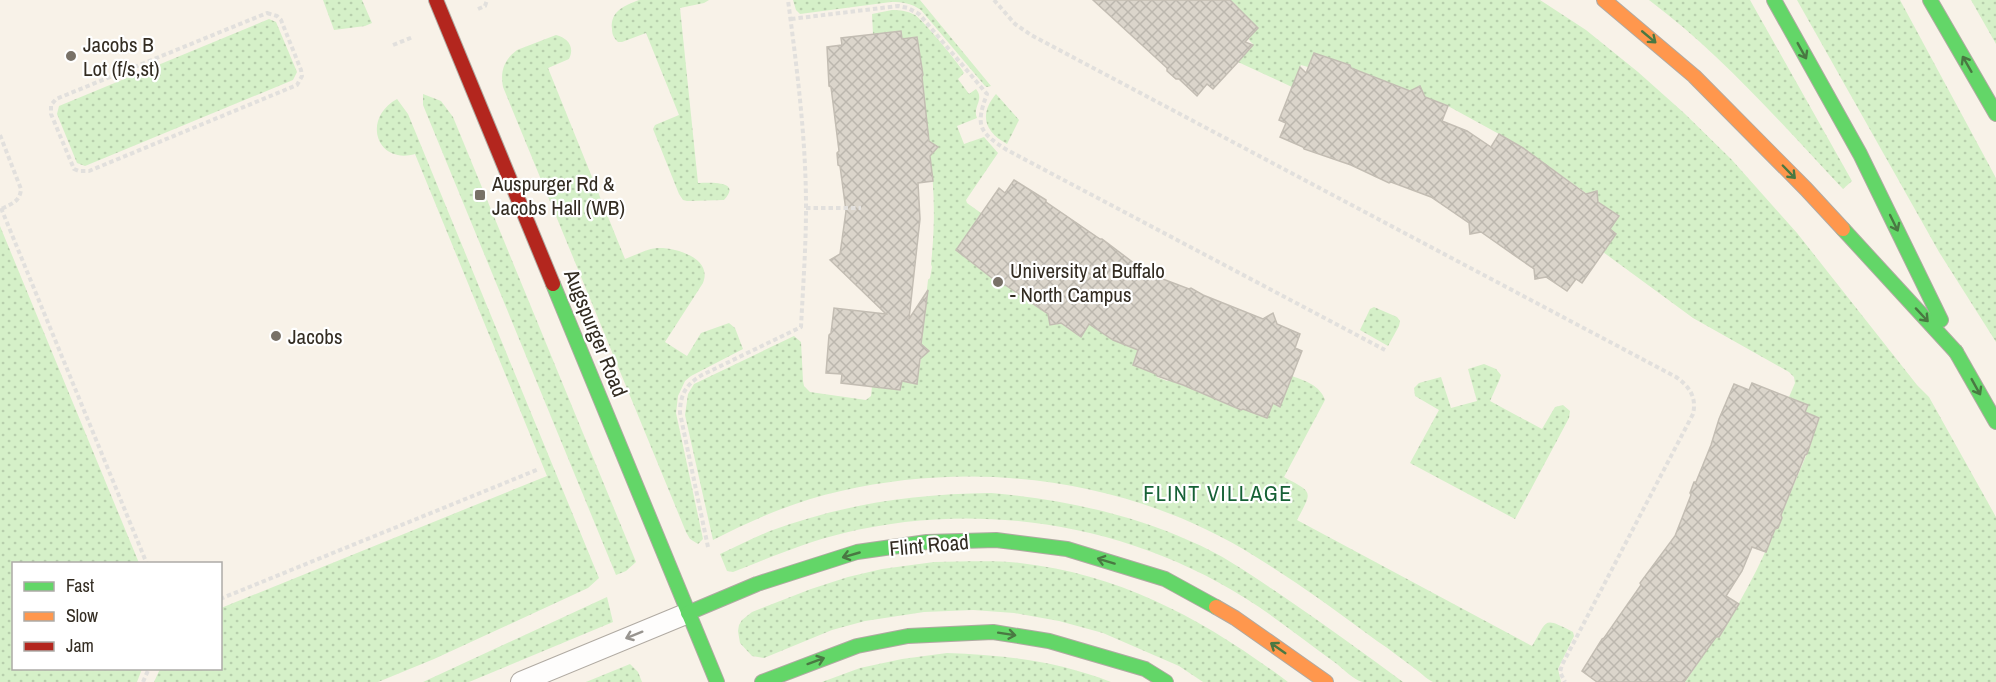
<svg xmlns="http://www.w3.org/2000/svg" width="1996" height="682" font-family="'Archivo Narrow',sans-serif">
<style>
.grass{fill:url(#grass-dots)}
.building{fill:url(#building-cross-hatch);stroke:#c3bdb3;stroke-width:1.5}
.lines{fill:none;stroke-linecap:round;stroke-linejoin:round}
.lane-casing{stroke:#b0aaa2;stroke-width:22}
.fast-casing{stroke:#b0aaa2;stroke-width:16}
.slow-casing{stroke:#b0aaa2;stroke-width:16}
.jam-casing{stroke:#b0aaa2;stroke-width:16}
.path{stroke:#e2e0dd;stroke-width:4;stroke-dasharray:4.5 3;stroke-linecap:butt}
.lane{stroke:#fefdfc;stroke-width:20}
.fast{stroke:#63d668;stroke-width:14}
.slow{stroke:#ff974d;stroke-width:14}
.jam{stroke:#b3261e;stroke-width:14}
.oneway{stroke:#497842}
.oneway2{stroke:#98948f}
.poi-dot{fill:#787167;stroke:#fff;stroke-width:2}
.labels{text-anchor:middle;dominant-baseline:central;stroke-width:4.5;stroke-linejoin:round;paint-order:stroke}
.poi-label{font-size:21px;fill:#332c22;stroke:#fff;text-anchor:start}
.street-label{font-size:21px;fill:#332c22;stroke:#fff}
.neighbourhood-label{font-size:22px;letter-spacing:1.5px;fill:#166136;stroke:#fff}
</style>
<defs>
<pattern id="grass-dots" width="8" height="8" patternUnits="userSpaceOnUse" patternTransform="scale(1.5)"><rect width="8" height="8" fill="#d5f0c8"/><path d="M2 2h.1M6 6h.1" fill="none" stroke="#b7ceac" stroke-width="1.8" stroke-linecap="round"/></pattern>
<pattern id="building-cross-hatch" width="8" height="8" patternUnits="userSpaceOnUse" patternTransform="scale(1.5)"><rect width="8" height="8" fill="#dbd5cb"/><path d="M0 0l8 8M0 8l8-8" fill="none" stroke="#bcb7ae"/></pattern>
</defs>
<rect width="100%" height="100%" fill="#f8f2e8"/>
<!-- grass -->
<g class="grass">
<path d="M323,0H362L372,23L365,26L334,30Z"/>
<path d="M639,0H709L704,3L680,8L698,183C708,183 743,180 724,200L687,201L683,200L679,194L653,129L655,125L679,115L646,33L622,42H618C614,38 612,35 612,29C610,11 624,6 639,0Z"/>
<path d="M793,0H920L991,86L987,87L985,86L921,10C911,3 903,2 891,2L800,14L796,10Z"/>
<path d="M1227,0H1540L1586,30L1638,72L1684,113L1732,160L1797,233L1917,385L1929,397L1996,517V682H1685L1716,637H1719C1740,602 1760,567 1775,529L1778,528L1781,515L1811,444L1810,441L1819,418L1805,412L1807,405L1789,397L1795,383L1794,377L1789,372L1693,318L1603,252L1616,234L1610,229L1618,216L1523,148L1499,134L1448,106L1351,68L1350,65L1314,53L1308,67L1301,65L1292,87L1238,62L1253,44C1239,33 1247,4 1227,0Z"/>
<path d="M1649,0H1750L1852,181L1843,189C1782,124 1721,54 1649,0Z"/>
<path d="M1797,0H1900L1996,178V342L1939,252Z"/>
<path d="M1971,0H1996V44Z"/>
<path d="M892,10C900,10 908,11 915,15C922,19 962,67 964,73L958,79L969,94L976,89C985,100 972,107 977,118L957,126L964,144L984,137L998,153L966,200L967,203L981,213L965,237L962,255L992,278H995L1081,337L1089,324L1136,337L1132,347L1138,350L1133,365L1156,374L1157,377L1167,381L1170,380L1230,403L1231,406L1241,410L1273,403L1279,407L1292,376C1305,381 1320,385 1325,400L1284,477C1313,493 1313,490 1297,520L1532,646C1548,620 1542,616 1573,632L1574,636L1558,669L1561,682C1529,682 1497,682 1465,682C1456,682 1441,682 1433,682C1428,680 1422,674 1418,671C1404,661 1391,650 1377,641C1338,612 1298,583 1256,557C1134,480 982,459 841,491C796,501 753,519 713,540L685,415L688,394L694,384L794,336L801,342L803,381L804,386L810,392L866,400L871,396L872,386L900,390L902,381L917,383L923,346L921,344L928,280L930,278L932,267L931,264C935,228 935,192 930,156L932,154L931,143L929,141L922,77L923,75L917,38L902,39L901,31L873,34L872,14Z"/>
<path d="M269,19L276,22L297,72L293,80L85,166L77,163L57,114L59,106Z"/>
<path d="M556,35C568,38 575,47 569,59L548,68L625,259C636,255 646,249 657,248C675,247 713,258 703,283L665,342L687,356L701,333L729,323L735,328L743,349L691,376L685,381L678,396L676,413L703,539L698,544L690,539L686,532L503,87C500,71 504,60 517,50Z"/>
<path d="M423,94L441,101L453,117L636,562L626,571L616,575L423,105Z"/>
<path d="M996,94L1019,120L1007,144C984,132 979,114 996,94Z"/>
<path d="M397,99L408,114L599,578L588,588L434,659L378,682H154L160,669L220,668L221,608L547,476L415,154C377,165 361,119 397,99Z"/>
<path d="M0,226L139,563L14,564V668L142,669L137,682H0Z"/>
<path d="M1374,307L1397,317L1400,321L1399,326L1388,346L1360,330L1370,309Z"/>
<path d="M1484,364L1496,369L1501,375L1499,381L1490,401L1542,429L1555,407L1563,405L1570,411L1569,418L1515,519L1410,463L1439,410L1415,396L1414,388L1419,383L1441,377L1451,408L1477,401L1468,369Z"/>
<path d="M991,493C1059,499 1128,513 1190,541C1224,555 1254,577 1284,597C1325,625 1364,653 1403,682C1390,682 1375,682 1363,682C1354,680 1344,670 1337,664C1306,642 1277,618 1245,598C1127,524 980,500 844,533C806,542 769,558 733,572L727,571L720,554C736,547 753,538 770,531C845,504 911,494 991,493Z"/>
<path d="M934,562C962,562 992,560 1020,563C1124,575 1206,621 1288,682H1203L1179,666L1103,633L1059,621L1014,613L973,610L924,612L865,621L832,630L764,658L752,656L740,643L738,631L739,625L742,620L752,612L811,589L848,577L882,569Z"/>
<path d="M607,597L613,622L469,682H423Z"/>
<path d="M947,653C1005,655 1057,661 1111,682H822L860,668L902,659Z"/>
<path d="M630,664L638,672L642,682H586Z"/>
</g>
<!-- building -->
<g class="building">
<path d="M1093,0H1230L1258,28L1245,42L1253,45L1238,62L1213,89L1207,84L1197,96L1179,79H1176L1167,71V68Z"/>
<path d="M901,31L902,39L917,37L923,75L922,77L929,141L938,147L930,156L933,181L918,183L920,219L909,319L928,290L921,344L929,351L920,359L917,384L902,381L900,390L841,383L842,374L826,373L829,335L831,333L834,308L886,314L830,260L840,254L846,211L840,166L838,165L837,153L839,151L831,87L829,86L827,47L842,45L841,38Z"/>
<path d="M1314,53L1350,65L1351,68L1410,91L1420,86L1425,97L1448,106L1442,121L1467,131L1491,147L1499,134L1523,148L1586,194L1597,191L1598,202L1619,216L1610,229L1616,234L1582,283L1576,279L1567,291L1546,277L1535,279L1534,269L1481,232L1470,234L1469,223L1431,197L1391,182L1389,183L1351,165L1304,149L1303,147L1280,137L1286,123L1279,120L1292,87L1300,67L1306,73Z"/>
<path d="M1014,180L1046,200V202L1100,239H1102L1147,273L1189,289L1191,288L1203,295L1263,319L1273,313L1277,324L1300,334L1295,348L1302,351L1280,407L1273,403L1267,418L1243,409L1241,410L1183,385L1157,376L1156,374L1133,365L1138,350L1113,340L1089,324L1081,337L1061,323L1050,325L1048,314L995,278H992L956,250L999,188L1005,193Z"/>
<path d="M1752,383L1808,405L1805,412L1819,418L1807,454L1805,455L1781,515L1782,518L1778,528L1775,529L1766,552L1752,547L1742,571L1726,596L1739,604L1719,637H1716L1684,682H1597L1582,671L1602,639L1604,638L1641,585L1640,583L1675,536L1691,495L1690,493L1694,482H1696L1711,445L1719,419L1734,384L1749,390Z"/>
</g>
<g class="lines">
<defs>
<path id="lane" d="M521,682L688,613"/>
<g id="fast">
<path d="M1774,0L1860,154L1941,320"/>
<path d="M1930,0L1996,114"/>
<path d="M1843,229L1956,352"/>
<path d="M553,284L717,682"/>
<path d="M1956,352L1996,422"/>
<path d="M688,613L757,584L857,552L927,542L996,540L1067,549L1165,579L1216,607"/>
<path d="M762,682L857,646L908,636L993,632L1049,641L1145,669L1166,682"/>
</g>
<g id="slow">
<path d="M1604,0L1694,76L1806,189L1843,229"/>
<path d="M1216,607L1235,618L1326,682"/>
</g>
<path id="jam" d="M436,0L553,284"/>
</defs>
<!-- lane casing -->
<use href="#lane" class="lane-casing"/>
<!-- fast casing -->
<use href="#fast" class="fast-casing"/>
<!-- slow casing -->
<use href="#slow" class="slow-casing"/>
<!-- jam casing -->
<use href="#jam" class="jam-casing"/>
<!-- path -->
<g class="path">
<path d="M994,0L1015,24L1031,35L1676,377C1689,386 1697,397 1693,414L1562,665L1560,672L1565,682"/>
<path d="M478,9L485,6L487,0"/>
<path d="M267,13L277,16L281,20L301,70L302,76L297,85L89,171H79L74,169L51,114V105L56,99Z"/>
<path d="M791,19L898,6L908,8L919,14L987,94C975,126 979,132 1007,150L1385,350"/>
<path d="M393,45L413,37"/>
<path d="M0,135L21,189C20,202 11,204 1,209"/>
<path d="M1,208L147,564"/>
<path d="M806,208H861"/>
<path d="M708,547L680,413C680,395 686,384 702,375L801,327C803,287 806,247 806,207C806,138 797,69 788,0"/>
<path d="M220,599L539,469"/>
<path d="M143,682L149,668"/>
</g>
<!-- lane -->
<use href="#lane" class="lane"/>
<!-- fast -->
<use href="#fast" class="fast"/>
<!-- slow -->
<use href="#slow" class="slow"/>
<!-- jam -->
<use href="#jam" class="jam"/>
</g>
<!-- one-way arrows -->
<defs><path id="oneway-shaft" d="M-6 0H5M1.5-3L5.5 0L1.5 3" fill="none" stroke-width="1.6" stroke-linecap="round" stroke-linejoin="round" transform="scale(1.5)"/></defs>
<g class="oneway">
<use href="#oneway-shaft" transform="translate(1649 37) rotate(40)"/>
<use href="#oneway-shaft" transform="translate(1802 51) rotate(61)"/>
<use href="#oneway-shaft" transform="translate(1967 64) rotate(-120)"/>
<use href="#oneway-shaft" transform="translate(1789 172) rotate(46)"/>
<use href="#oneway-shaft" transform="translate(1894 223) rotate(64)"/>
<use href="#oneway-shaft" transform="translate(1922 315) rotate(47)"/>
<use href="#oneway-shaft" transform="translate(1976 387) rotate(61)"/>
<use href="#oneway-shaft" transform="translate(851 555) rotate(164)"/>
<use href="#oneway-shaft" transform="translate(1106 561) rotate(-163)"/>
<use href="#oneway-shaft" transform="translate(1007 634) rotate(9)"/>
<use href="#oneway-shaft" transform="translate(1278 648) rotate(-145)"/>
<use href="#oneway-shaft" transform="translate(816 661) rotate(-20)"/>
</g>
<use class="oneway2" href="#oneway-shaft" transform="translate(634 635) rotate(158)"/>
<!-- markers -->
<g class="poi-dot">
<circle cx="71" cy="56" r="6"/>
<rect x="474" y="189" width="12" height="12" rx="3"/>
<circle cx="998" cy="282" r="6"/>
<circle cx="276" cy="336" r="6"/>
</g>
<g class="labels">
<!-- poi labels -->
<g class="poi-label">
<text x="83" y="44">Jacobs B<tspan x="83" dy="24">Lot (f/s,st)</tspan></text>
<text x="492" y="183">Auspurger Rd &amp;<tspan x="492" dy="24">Jacobs Hall (WB)</tspan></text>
<text x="1010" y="270">University at Buffalo<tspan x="1010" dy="24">- North Campus</tspan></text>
<text x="288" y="336">Jacobs</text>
</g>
<!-- street labels -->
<g class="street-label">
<text transform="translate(596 333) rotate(68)">Augspurger Road</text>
<text transform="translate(929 545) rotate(-5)">Flint Road</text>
</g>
<!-- neighbourhood labels -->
<g class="neighbourhood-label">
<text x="1218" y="493">FLINT VILLAGE</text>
</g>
</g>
<!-- legend -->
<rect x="12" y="562" width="210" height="108" fill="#ffffff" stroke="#adaba7" stroke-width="1.5"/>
<rect x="24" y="582" width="30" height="9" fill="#63d668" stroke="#adaba7" stroke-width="1.5"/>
<text x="66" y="592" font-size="18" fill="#332c22">Fast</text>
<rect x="24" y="612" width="30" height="9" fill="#ff974d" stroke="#adaba7" stroke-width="1.5"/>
<text x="66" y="622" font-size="18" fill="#332c22">Slow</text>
<rect x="24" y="642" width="30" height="9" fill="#b3261e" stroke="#adaba7" stroke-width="1.5"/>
<text x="66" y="652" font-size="18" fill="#332c22">Jam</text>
</svg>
